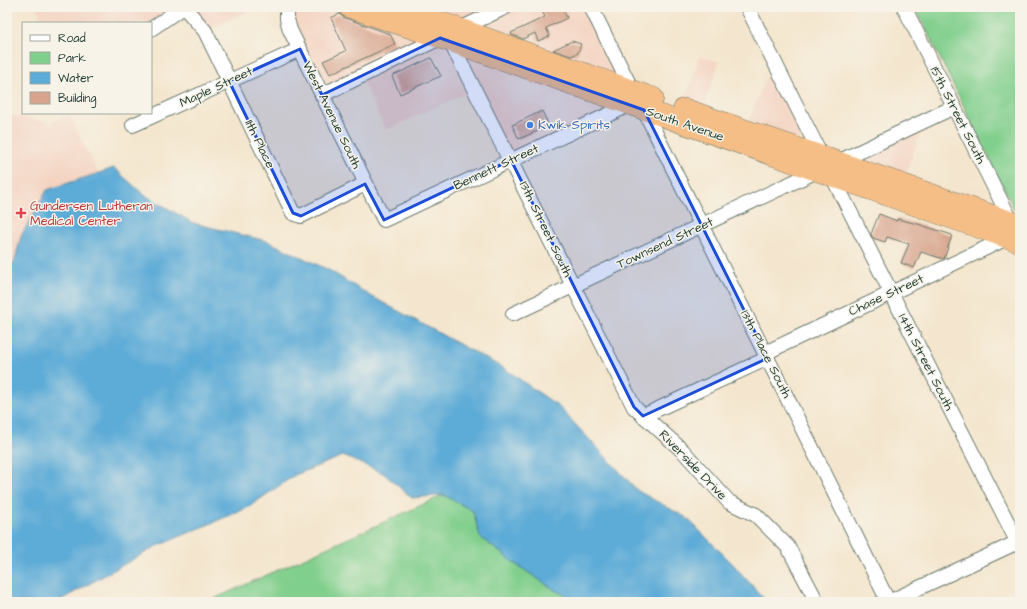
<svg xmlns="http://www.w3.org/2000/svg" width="1027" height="609" font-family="'Architects Daughter',sans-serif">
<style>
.built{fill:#f4d3c1}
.green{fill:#81cf8d;stroke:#508660}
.water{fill:#5dabd7;stroke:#3e7486}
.building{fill:#d8a48d}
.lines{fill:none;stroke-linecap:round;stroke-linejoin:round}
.minor-casing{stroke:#6a786a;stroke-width:16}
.highway-casing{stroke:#6a786a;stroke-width:22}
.minor{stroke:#fff;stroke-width:14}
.highway{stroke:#f6be87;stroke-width:21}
.marked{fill:#1d4ed8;fill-opacity:0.2;stroke:#1d4ed8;stroke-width:3;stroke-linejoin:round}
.shop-dot{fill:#3f7fe0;stroke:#f7f3e8;stroke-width:1.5}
.health-dot{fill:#e0444e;stroke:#f7f3e8;stroke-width:1.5}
.labels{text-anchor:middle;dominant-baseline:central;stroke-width:3;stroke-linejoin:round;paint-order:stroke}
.street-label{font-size:13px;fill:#1f3d34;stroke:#f7f3e8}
.shop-label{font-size:13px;fill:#366cbe;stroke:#f7f3e8;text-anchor:start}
.health-label{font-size:13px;fill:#be3a42;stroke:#f7f3e8;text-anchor:start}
</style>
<rect width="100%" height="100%" fill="#f7f3e8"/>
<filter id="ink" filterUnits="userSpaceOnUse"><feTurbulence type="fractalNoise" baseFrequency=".025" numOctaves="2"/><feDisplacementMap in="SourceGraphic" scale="8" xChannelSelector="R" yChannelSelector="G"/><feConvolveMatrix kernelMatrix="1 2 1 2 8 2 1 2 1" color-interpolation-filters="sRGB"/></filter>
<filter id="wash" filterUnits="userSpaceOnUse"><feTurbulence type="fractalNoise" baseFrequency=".012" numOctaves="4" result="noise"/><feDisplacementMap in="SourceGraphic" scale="16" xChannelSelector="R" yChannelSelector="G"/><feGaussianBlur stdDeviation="0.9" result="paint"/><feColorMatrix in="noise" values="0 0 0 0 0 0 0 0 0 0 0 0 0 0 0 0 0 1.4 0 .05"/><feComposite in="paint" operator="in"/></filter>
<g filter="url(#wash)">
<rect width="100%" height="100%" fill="#f4e6ce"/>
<!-- built -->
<g class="built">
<path d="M36,7H183L151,23H44Z"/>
<path d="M184,7H257L205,31Z"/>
<path d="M279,7H411L450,20L444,7H591L638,101L511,160L475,89L386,130L360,76L322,95Z"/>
<path d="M700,56L719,62L703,109L684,103Z"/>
<path d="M772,74L801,133L802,137L800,141L747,125L766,77Z"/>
<path d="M7,114L50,123L69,114L98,173L47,190L21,236L15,260L7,274Z"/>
<path d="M921,130L904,179L860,160L862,157Z"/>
</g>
<!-- green -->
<g class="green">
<path d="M915,7H1020V219H1019Z"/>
<path d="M444,495L473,511L480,537L517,565L558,592L583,602H207Z"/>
</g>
<!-- water -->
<path class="water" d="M114,168L143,194L193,223L267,241L329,270L369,295L505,369L558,406L638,491L687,518L731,562L767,602H583L558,592L517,565L480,537L473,511L444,495L412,498L383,473L343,456L295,475L247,508L153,548L57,602H7V274L15,260L21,236L47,190Z"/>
<g id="blocks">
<!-- building -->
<g class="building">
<path d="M540,7H562L567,18L546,28L550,36L538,41L535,33L523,39L512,35L511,33L545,17Z"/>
<path d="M339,14L345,18L390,34L395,44L330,74L323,61L346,51L331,18Z"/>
<path d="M572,41L581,44L578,53L571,56L553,50Z"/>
<path d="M431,58L441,76L400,94L392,76Z"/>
<path d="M542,111L549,126L519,139L512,125Z"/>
<path d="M879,214L897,221V219L918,224L952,235L944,259L921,252L914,268L901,263L909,244L887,237L885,242L873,238L871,234Z"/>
</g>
</g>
</g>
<g filter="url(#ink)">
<use href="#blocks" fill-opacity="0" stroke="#6a786a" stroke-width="1"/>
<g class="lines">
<defs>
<g id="minor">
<path d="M184,7L205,31L293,213L301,216L365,184"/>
<path d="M287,7V19L290,30L384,220L629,105"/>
<path d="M591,7L632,90"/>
<path d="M747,7L821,155"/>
<path d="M904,7L1012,223"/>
<path d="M462,28L506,7"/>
<path d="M151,29L183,7"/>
<path d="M450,41L634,407L683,451L729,502L756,515L788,547L817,602"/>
<path d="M322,95L440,38"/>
<path d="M644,110L887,599"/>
<path d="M133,125L300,49"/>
<path d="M840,161L954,107"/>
<path d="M832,176L1020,547"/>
<path d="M513,314L817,171"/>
<path d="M765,353L1007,238"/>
<path d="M643,416L768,358"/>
<path d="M882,602L887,599L893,600L1020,541"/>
</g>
<g id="highway">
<path d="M349,7L450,41L1020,242"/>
<path d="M398,7L653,98"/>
<path d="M684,109L1020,225"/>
</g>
</defs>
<!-- minor casing -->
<use href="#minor" class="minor-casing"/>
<!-- highway casing -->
<use href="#highway" class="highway-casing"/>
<!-- minor -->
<use href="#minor" class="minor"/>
<!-- highway -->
<use href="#highway" class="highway"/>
</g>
</g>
<!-- marked area -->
<path class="marked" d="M440,38L644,110L768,358L643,416L634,407L511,160L384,220L365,184L301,216L293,213L229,81L300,49L322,95Z"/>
<!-- markers -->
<circle class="shop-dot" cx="530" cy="125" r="4"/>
<path class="health-dot" d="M19 207h4v4h4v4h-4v4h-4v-4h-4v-4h4z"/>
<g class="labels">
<!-- street labels -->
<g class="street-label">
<text transform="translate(216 87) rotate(-25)">Maple Street</text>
<text transform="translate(332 115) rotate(64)">West Avenue South</text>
<text transform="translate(958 115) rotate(63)">15th Street South</text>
<text transform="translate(685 124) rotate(19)">South Avenue</text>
<text transform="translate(260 144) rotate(64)">11th Place</text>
<text transform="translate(496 167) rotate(-25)">Bennett Street</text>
<text transform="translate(546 229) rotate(64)">13th Street South</text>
<text transform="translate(665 243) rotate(-25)">Townsend Street</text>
<text transform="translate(886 295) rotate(-25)">Chase Street</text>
<text transform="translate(766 354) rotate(63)">13th Place South</text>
<text transform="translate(926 362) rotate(63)">14th Street South</text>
<text transform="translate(693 465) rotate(46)">Riverside Drive</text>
</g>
<!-- shop labels -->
<g class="shop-label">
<text x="538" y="125">Kwik Spirits</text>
</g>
<!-- health labels -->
<g class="health-label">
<text x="30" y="206">Gundersen Lutheran<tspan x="30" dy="15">Medical Center</tspan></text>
</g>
</g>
<!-- margin -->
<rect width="1027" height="609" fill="none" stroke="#f7f3e8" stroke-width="24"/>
<!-- legend -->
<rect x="22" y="22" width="130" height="92" fill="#f7f3e8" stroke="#a1aaa0"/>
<rect x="30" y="35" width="20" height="6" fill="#ffffff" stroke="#a1aaa0"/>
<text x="58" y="42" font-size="12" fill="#1f3d34">Road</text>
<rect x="30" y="52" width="20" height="12" fill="#81cf8d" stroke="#a1aaa0"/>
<text x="58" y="62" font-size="12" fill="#1f3d34">Park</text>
<rect x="30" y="72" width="20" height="12" fill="#5dabd7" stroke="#a1aaa0"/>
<text x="58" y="82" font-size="12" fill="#1f3d34">Water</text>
<rect x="30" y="92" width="20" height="12" fill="#d8a48d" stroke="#a1aaa0"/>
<text x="58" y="102" font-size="12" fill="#1f3d34">Building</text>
</svg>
